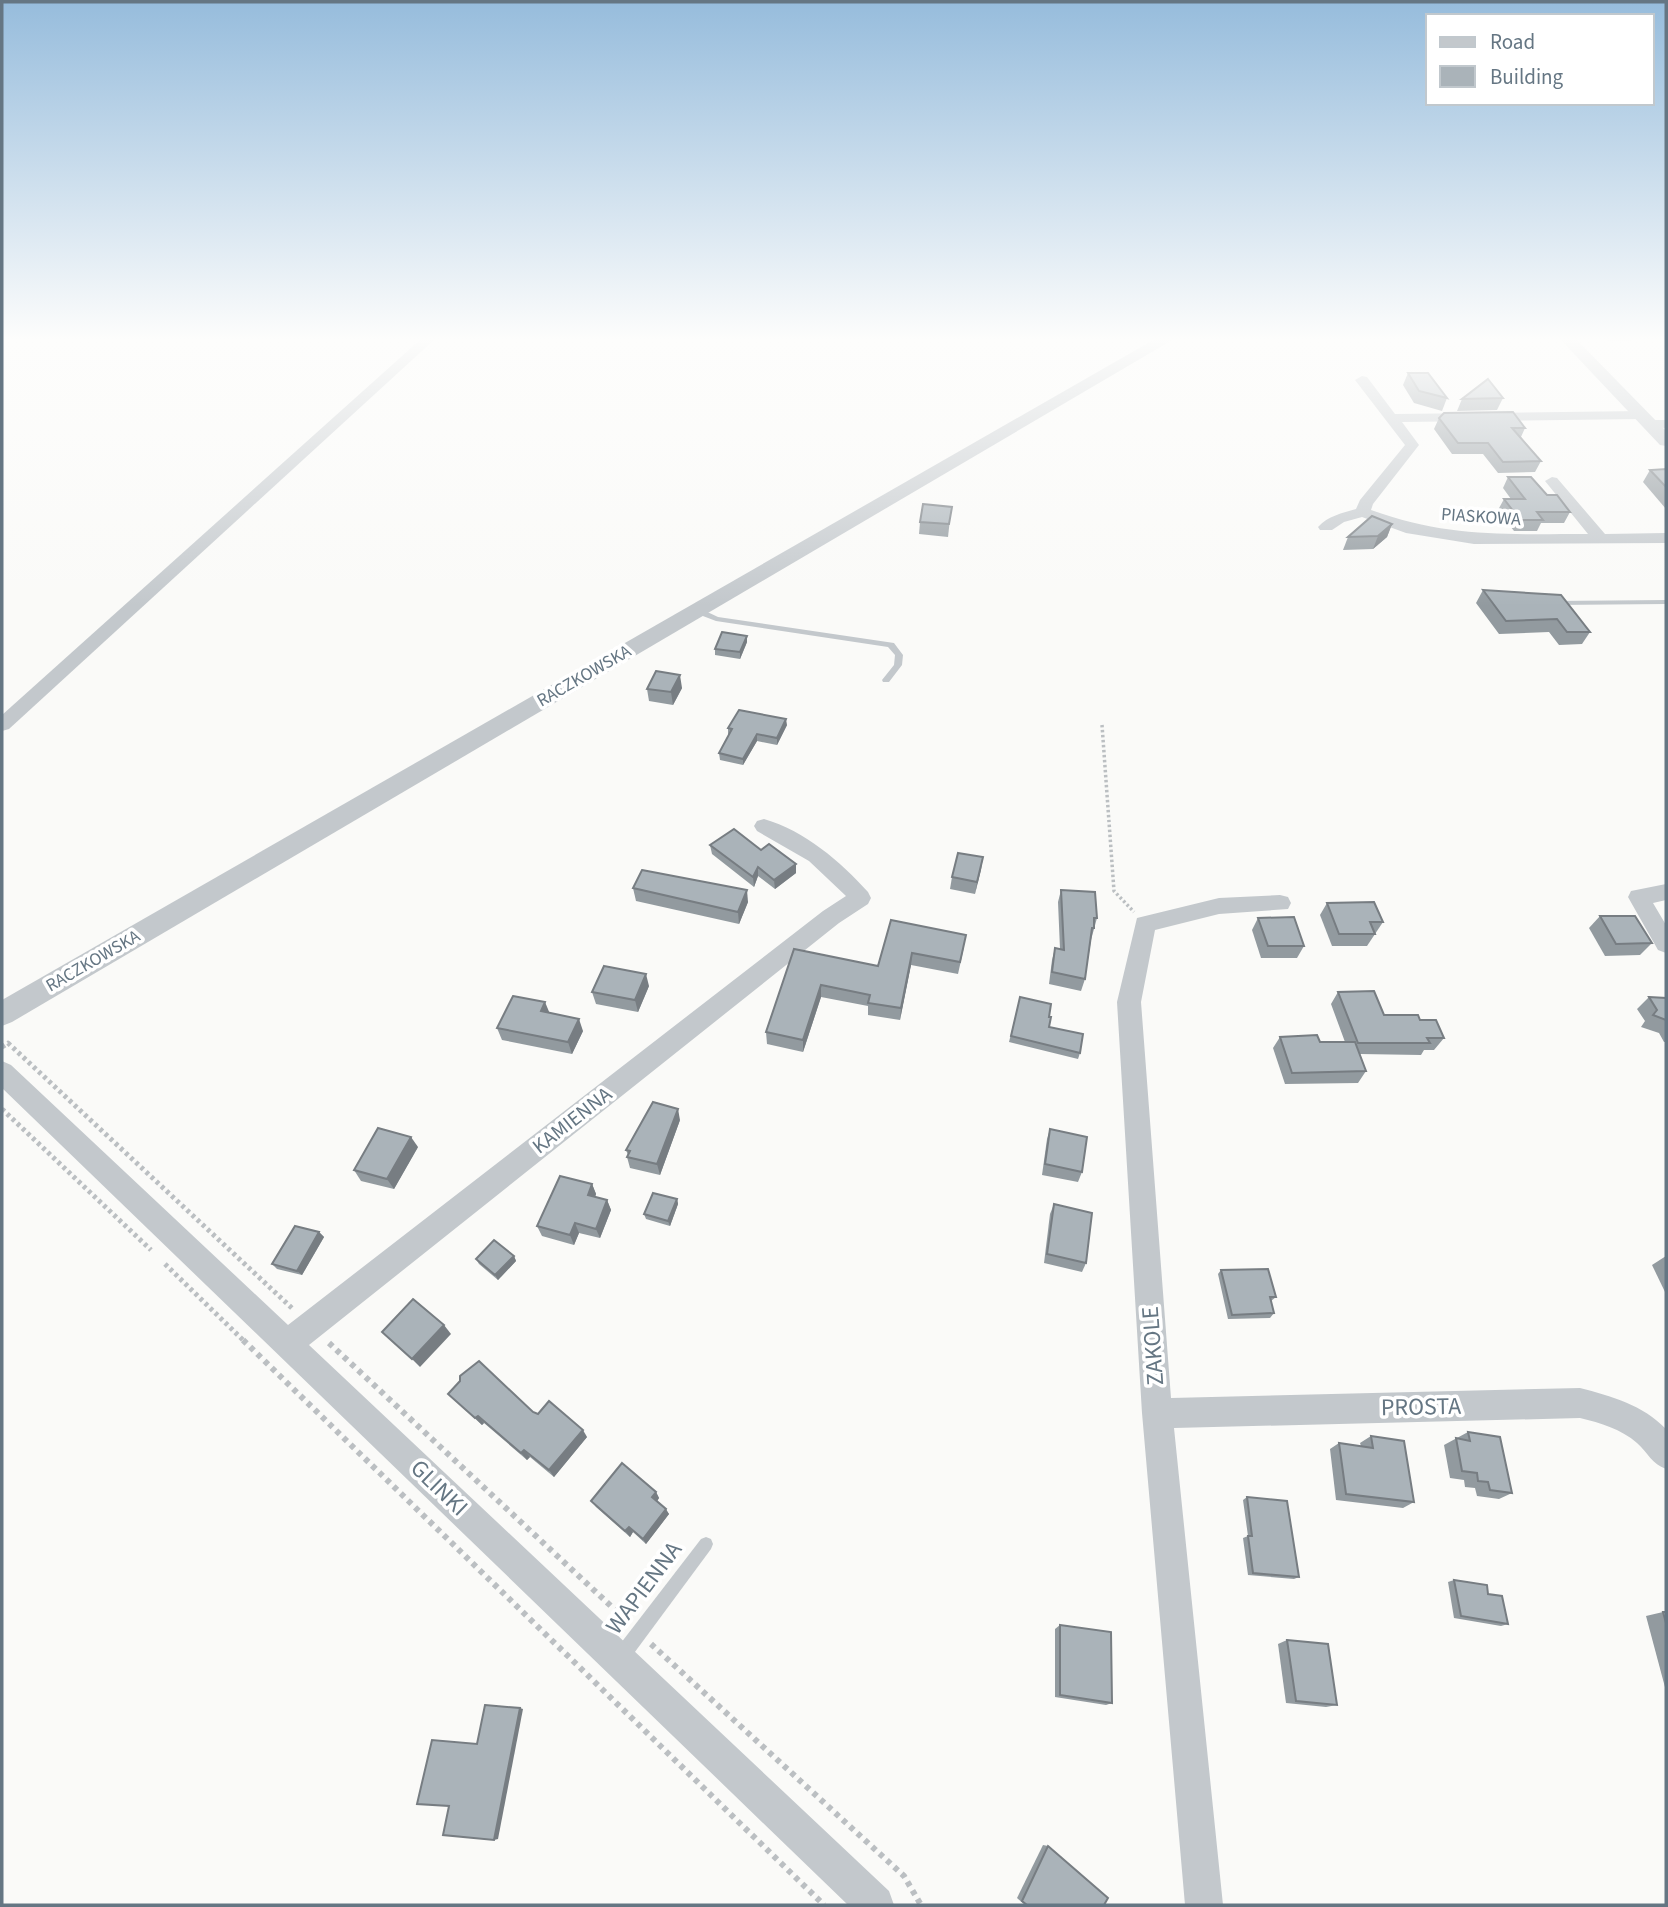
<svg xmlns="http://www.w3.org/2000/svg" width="1668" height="1907" font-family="'Source Sans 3',sans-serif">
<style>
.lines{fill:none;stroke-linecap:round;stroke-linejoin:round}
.path-far2{stroke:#bbbfc2;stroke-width:3.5;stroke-dasharray:2.5 2.5;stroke-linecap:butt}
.path-far1{stroke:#bbbfc2;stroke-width:5;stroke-dasharray:3.5 3.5;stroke-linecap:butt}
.path{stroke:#bbbfc2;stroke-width:6;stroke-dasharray:5 5;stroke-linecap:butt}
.service{fill:#c3c8cc;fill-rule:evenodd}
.minor{fill:#c3c8cc;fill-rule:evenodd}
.tertiary{fill:#c3c8cc;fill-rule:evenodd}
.wall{fill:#929a9f}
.shaded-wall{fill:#777d82}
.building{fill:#aab3b9;stroke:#777d82;stroke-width:2}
.labels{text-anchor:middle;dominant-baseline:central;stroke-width:7;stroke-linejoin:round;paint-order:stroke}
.far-street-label{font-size:18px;fill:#657683;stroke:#fff}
.street-label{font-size:21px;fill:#657683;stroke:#fff}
.near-street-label{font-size:24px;fill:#657683;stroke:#fff}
</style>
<rect width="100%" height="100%" fill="#fafaf8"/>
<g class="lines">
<!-- path-far2 -->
<path class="path-far2" d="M1102,725L1114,891L1134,912"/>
<!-- path-far1 -->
<g class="path-far1">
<path d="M2,1047L8,1043L294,1310"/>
<path d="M2,1109L151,1250"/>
<path d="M165,1264L244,1341"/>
</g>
<!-- path -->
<g class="path">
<path d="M243,1340L824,1905"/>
<path d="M329,1343L627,1621"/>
<path d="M651,1644L904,1876L921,1905"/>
</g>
<!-- service -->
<g class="service">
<path d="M1666,600V604L1554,605L1550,603L1554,601Z"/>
<path d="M695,609H701L718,617L894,643L903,655L902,665L889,682H883L882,680L894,665L895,655L888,647L716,621L695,613Z"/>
<path d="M706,1537L711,1539L713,1544L711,1549L626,1664L620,1666L614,1664L612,1658L614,1652L701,1539Z"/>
</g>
<!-- minor -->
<g class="minor">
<path d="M421,339H435L9,729L2,731V715Z"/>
<path d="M1362,376L1367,377L1395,414L1641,411L1648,415L1641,419L1402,422L1419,445L1373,504L1371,510C1448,538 1508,534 1588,534L1545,481L1552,477L1557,478L1605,534L1666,533V543L1474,544L1406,533L1362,517L1344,522L1332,530H1320L1318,527C1328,516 1342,513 1356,509L1360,500L1405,445L1355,380Z"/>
<path d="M1650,420H1666V428L1645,427V421Z"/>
<path d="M764,819C805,831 840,861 868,892L871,898L868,904L839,923L309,1345L889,1891L894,1905H848L2,1088V1061L11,1065L288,1325L823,911L846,896L809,861L757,831L754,826L757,821Z"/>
<path d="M1666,884V900L1653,903L1666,925V953L1658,950L1628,897L1631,891Z"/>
<path d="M1280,895L1288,897L1291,903L1288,909L1219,914L1155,930L1141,1002L1171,1398L1580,1388C1611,1396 1643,1405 1666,1429V1469C1652,1464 1648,1453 1637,1443C1621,1429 1601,1423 1580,1418L1174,1428L1223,1905H1185L1142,1413L1117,1002L1137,918L1219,898Z"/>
</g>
<!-- tertiary -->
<g class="tertiary">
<path d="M1155,339H1174L12,1022L2,1026V1000Z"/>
<path d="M1560,339H1576L1666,431V446L1660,445Z"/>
</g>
</g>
<!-- wall -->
<g class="wall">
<path d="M1606,339H1633L1632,341H1608Z"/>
<path d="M1408,373L1447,398L1442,411L1414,403L1403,385Z"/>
<path d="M1503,398L1497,410L1457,411L1462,399Z"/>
<path d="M1439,418L1525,428L1521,437L1541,461L1535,472L1498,473L1483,454H1452L1434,429Z"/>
<path d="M1666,469V509L1643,482L1650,470Z"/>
<path d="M1508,477L1547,495L1570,512L1564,523H1541L1537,531H1514L1498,510L1504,499H1511L1503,488Z"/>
<path d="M950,519L948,537L919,534L920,522Z"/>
<path d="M1392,524L1387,537L1373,549L1343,550L1348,537Z"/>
<path d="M1483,590L1590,632L1582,644L1559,645L1549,632L1499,634L1476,603Z"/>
<path d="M747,636V642L740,659L715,655V649Z"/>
<path d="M682,688L673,705L649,701L647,689Z"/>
<path d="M787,725L777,745L757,741L743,765L720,760L719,753L729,734H728V728Z"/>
<path d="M710,845L761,850L796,873L775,889L758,876L754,887L712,854Z"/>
<path d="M983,857L975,894L950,889L952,877Z"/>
<path d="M633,888L748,902L739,924L636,901Z"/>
<path d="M1061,890L1097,918L1091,940L1085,979L1081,991L1049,984L1052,960L1055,948L1060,949L1058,902Z"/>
<path d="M1327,903L1383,922L1367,946H1332L1320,915Z"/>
<path d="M1600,916L1652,943L1640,955L1605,956L1589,928Z"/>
<path d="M1258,918L1304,946L1297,958H1261L1252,930Z"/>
<path d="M891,920L964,947L958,974L911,965L900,1020L868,1015V1006L821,997L803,1052L767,1044L766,1032L794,949L878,966Z"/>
<path d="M649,986L638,1012L596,1004L592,992Z"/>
<path d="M1338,992L1384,1015L1420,1020L1444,1038L1434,1050H1424L1421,1055L1360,1054L1366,1071L1358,1083L1285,1084L1273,1048L1280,1037L1320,1042H1345L1331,1004Z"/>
<path d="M1020,997L1049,1017V1027L1080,1053L1078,1059L1009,1042Z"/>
<path d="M1649,997L1666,998V1042H1664L1659,1033L1641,1027L1645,1021L1637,1009Z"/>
<path d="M497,1028L583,1031L572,1054L502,1040Z"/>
<path d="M680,1120L660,1175L630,1168L627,1157L628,1155L626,1150Z"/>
<path d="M1050,1129L1082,1172L1078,1182L1042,1175L1047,1139Z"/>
<path d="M418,1147L394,1189L361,1181L354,1170Z"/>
<path d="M592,1184L596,1194L595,1197L607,1200L611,1210L600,1238L579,1233L574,1245L542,1236L537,1226Z"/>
<path d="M677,1199L678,1204L670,1226L646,1219L644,1214Z"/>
<path d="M1054,1204L1086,1263L1082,1272L1044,1263L1050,1214Z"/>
<path d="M319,1232L324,1237L302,1275L277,1269L272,1264Z"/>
<path d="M514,1256L516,1261L498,1280L479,1264L476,1259Z"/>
<path d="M1666,1256V1294L1652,1265Z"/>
<path d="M1221,1270L1276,1297L1271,1301L1274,1313L1270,1318L1228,1319L1218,1274Z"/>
<path d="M448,1394L587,1437L554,1477L530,1457L527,1460L484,1423L482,1425Z"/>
<path d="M1468,1432L1512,1493L1499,1499L1477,1496L1475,1488L1465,1487L1464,1480L1450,1478L1444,1445Z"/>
<path d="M1371,1436L1414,1502L1403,1508L1336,1500L1330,1449L1339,1443L1361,1446L1360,1443Z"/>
<path d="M656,1492L659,1498L657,1501L669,1514L646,1544L633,1532L630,1537L596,1507L591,1501Z"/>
<path d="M1247,1497L1299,1577L1294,1579L1248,1575L1243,1538L1248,1536L1243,1500Z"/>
<path d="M1454,1580L1488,1594L1508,1624L1501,1626L1454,1618L1448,1582Z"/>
<path d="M1663,1612H1666V1691L1646,1616Z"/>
<path d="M1060,1625L1112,1703L1106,1705L1055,1697V1629Z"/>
<path d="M1287,1640L1337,1705L1326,1707L1286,1703L1278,1644Z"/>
<path d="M1043,1845L1048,1846L1104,1905H1025L1017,1898Z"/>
</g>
<!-- shaded-wall -->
<g class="shaded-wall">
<path d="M1392,524L1387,537L1373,549L1378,536Z"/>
<path d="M747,636V642L740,659V652Z"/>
<path d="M680,675L682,688L673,705L671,692Z"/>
<path d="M786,719L787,725L777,745V738Z"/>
<path d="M757,734V741L743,765V759Z"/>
<path d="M983,857L981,870L975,894L977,882Z"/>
<path d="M796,864V873L775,889L774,880Z"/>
<path d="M758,867V876L754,887L753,877Z"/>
<path d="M747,890L748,902L739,924L738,912Z"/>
<path d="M912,953L911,965L900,1020L901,1008Z"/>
<path d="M646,974L649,986L638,1012L635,1000Z"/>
<path d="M821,985V997L803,1052V1040Z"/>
<path d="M545,1002L550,1014L541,1011Z"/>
<path d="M579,1019L583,1031L572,1054L568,1042Z"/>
<path d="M678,1109L680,1120L660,1175L657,1164Z"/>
<path d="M411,1137L418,1147L394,1189L387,1179Z"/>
<path d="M592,1184L596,1194L592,1205L588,1195Z"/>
<path d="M677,1199L678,1204L670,1226L668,1221Z"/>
<path d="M607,1200L611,1210L600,1238L596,1229Z"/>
<path d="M575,1223L579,1233L574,1245L570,1235Z"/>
<path d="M319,1232L324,1237L302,1275L297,1271Z"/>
<path d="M514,1256L516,1261L498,1280L495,1275Z"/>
<path d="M444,1325L451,1334L420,1367L412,1359Z"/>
<path d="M478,1416L484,1423L482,1425L475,1418Z"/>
<path d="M583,1430L587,1437L554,1477L549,1470Z"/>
<path d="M524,1450L530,1457L527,1460L521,1453Z"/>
<path d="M656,1492L659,1498L656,1503L652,1497Z"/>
<path d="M666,1509L669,1514L646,1544L643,1539Z"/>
<path d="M629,1527L633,1532L630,1537L625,1531Z"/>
<path d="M520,1708L523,1709L498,1839L494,1840Z"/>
</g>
<!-- building -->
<g class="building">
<path d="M1408,373H1428L1447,398L1419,391Z"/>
<path d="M1488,379L1503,398L1462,399Z"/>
<path d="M1513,412L1525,428H1512L1541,461L1503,462L1488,443H1458L1439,418L1444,413Z"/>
<path d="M1666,469V487L1650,470Z"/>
<path d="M1508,477H1531L1547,495H1557L1570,512H1537L1543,520H1520L1504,499H1525Z"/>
<path d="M923,504L952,507L949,524L920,522Z"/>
<path d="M1372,516L1392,524L1378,536L1348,537Z"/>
<path d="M1483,590L1561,595L1590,632H1567L1557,619L1506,621Z"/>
<path d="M722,632L747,636L740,652L715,649Z"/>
<path d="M656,671L680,675L671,692L647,689Z"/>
<path d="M739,710L786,719L777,738L757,734L743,759L719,753L732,729L728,728Z"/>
<path d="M734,829L761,850L769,844L796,864L774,880L758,867L753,877L710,845Z"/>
<path d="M958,853L983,857L977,882L952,877Z"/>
<path d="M642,870L747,890L738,912L633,888Z"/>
<path d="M1061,890L1095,892L1097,918H1094V928H1092L1085,979L1052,972L1055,948L1064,950Z"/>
<path d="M1374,902L1383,922H1370L1375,934H1339L1327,903Z"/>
<path d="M1600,916H1635L1652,943L1616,944Z"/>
<path d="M1294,917L1304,946H1268L1258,918Z"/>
<path d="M891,920L966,935L960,962L912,953L901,1008L868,1003L870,995L821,985L803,1040L766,1032L794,949L878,966Z"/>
<path d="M604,966L646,974L635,1000L592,992Z"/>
<path d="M1374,991L1384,1015H1418L1420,1020H1436L1444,1038H1427L1430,1043H1358L1338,992Z"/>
<path d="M513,996L545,1002L541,1011L579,1019L568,1042L497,1028Z"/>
<path d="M1020,997L1051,1004L1049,1017H1051L1049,1027L1083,1034L1080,1053L1011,1036Z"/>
<path d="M1649,997L1666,998V1020L1653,1015L1657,1010Z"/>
<path d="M1317,1035L1320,1042H1355L1366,1071L1292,1073L1280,1037Z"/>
<path d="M653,1102L678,1109L657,1164L627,1157L630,1151L626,1150Z"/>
<path d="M378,1128L411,1137L387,1179L354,1170Z"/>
<path d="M1050,1129L1087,1137L1082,1172L1045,1164Z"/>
<path d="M560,1176L592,1184L588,1195L607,1200L596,1229L575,1223L570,1235L537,1226Z"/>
<path d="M653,1193L677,1199L668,1221L644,1214Z"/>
<path d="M1054,1204L1092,1213L1086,1263L1047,1254Z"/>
<path d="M295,1226L319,1232L297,1271L272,1264Z"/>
<path d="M494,1240L514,1256L495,1275L476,1259Z"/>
<path d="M1268,1269L1276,1297H1270L1274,1313L1232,1315L1221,1270Z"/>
<path d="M413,1299L444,1325L412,1359L382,1332Z"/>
<path d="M479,1361L533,1412L538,1414L549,1401L583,1430L549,1470L524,1450L521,1453L478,1416L475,1418L448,1394L460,1381V1376Z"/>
<path d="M1468,1432L1500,1437L1512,1493L1490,1490L1488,1482L1478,1481L1477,1473L1462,1471L1456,1438L1470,1441Z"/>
<path d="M1371,1436L1404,1441L1414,1502L1346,1494L1339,1443L1373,1448Z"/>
<path d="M622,1463L656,1492L652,1497L666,1509L643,1539L629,1527L625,1531L591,1501Z"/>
<path d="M1247,1497L1287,1501L1299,1577L1253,1573L1248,1536H1252Z"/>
<path d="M1454,1580L1487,1585L1488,1594L1502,1596L1508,1624L1461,1616Z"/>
<path d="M1663,1612H1666V1623Z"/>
<path d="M1060,1625L1111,1632L1112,1703L1060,1695Z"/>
<path d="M1287,1640L1328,1644L1337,1705L1296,1701Z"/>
<path d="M485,1705L520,1708L494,1840L443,1835L449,1806L417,1804L432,1740L477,1744Z"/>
<path d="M1048,1846L1108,1898L1104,1905H1027L1022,1901Z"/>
</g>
<!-- sky -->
<linearGradient id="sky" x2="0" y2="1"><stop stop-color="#96bcdc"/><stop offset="0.56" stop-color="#fdfdfc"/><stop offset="1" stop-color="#fdfdfc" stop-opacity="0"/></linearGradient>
<rect width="1668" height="606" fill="url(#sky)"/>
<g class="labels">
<!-- far-street labels -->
<g class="far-street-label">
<text transform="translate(1481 517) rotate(4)">PIASKOWA</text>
<text transform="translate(584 676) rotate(-30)">RACZKOWSKA</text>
<text transform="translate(93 961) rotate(-30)">RACZKOWSKA</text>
</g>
<!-- street labels -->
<g class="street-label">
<text transform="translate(572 1120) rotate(-38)">KAMIENNA</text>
</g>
<!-- near-street labels -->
<g class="near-street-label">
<text transform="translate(1153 1346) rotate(-94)">ZAKOLE</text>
<text transform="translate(1421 1407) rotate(-1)">PROSTA</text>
<text transform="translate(439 1488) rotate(44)">GLINKI</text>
<text transform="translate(644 1588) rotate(-53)">WAPIENNA</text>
</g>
</g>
<!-- border -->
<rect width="1668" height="1907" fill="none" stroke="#657683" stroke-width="7"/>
<!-- legend -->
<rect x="1426" y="14" width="228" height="91" fill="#ffffff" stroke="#c1c8cd" stroke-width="2"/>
<rect x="1440" y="37" width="35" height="10" fill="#c3c8cc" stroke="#c1c8cd" stroke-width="2"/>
<text x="1490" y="49" font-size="21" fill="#657683">Road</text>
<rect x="1440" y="66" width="35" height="21" fill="#aab3b9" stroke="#c1c8cd" stroke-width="2"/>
<text x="1490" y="84" font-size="21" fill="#657683">Building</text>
</svg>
